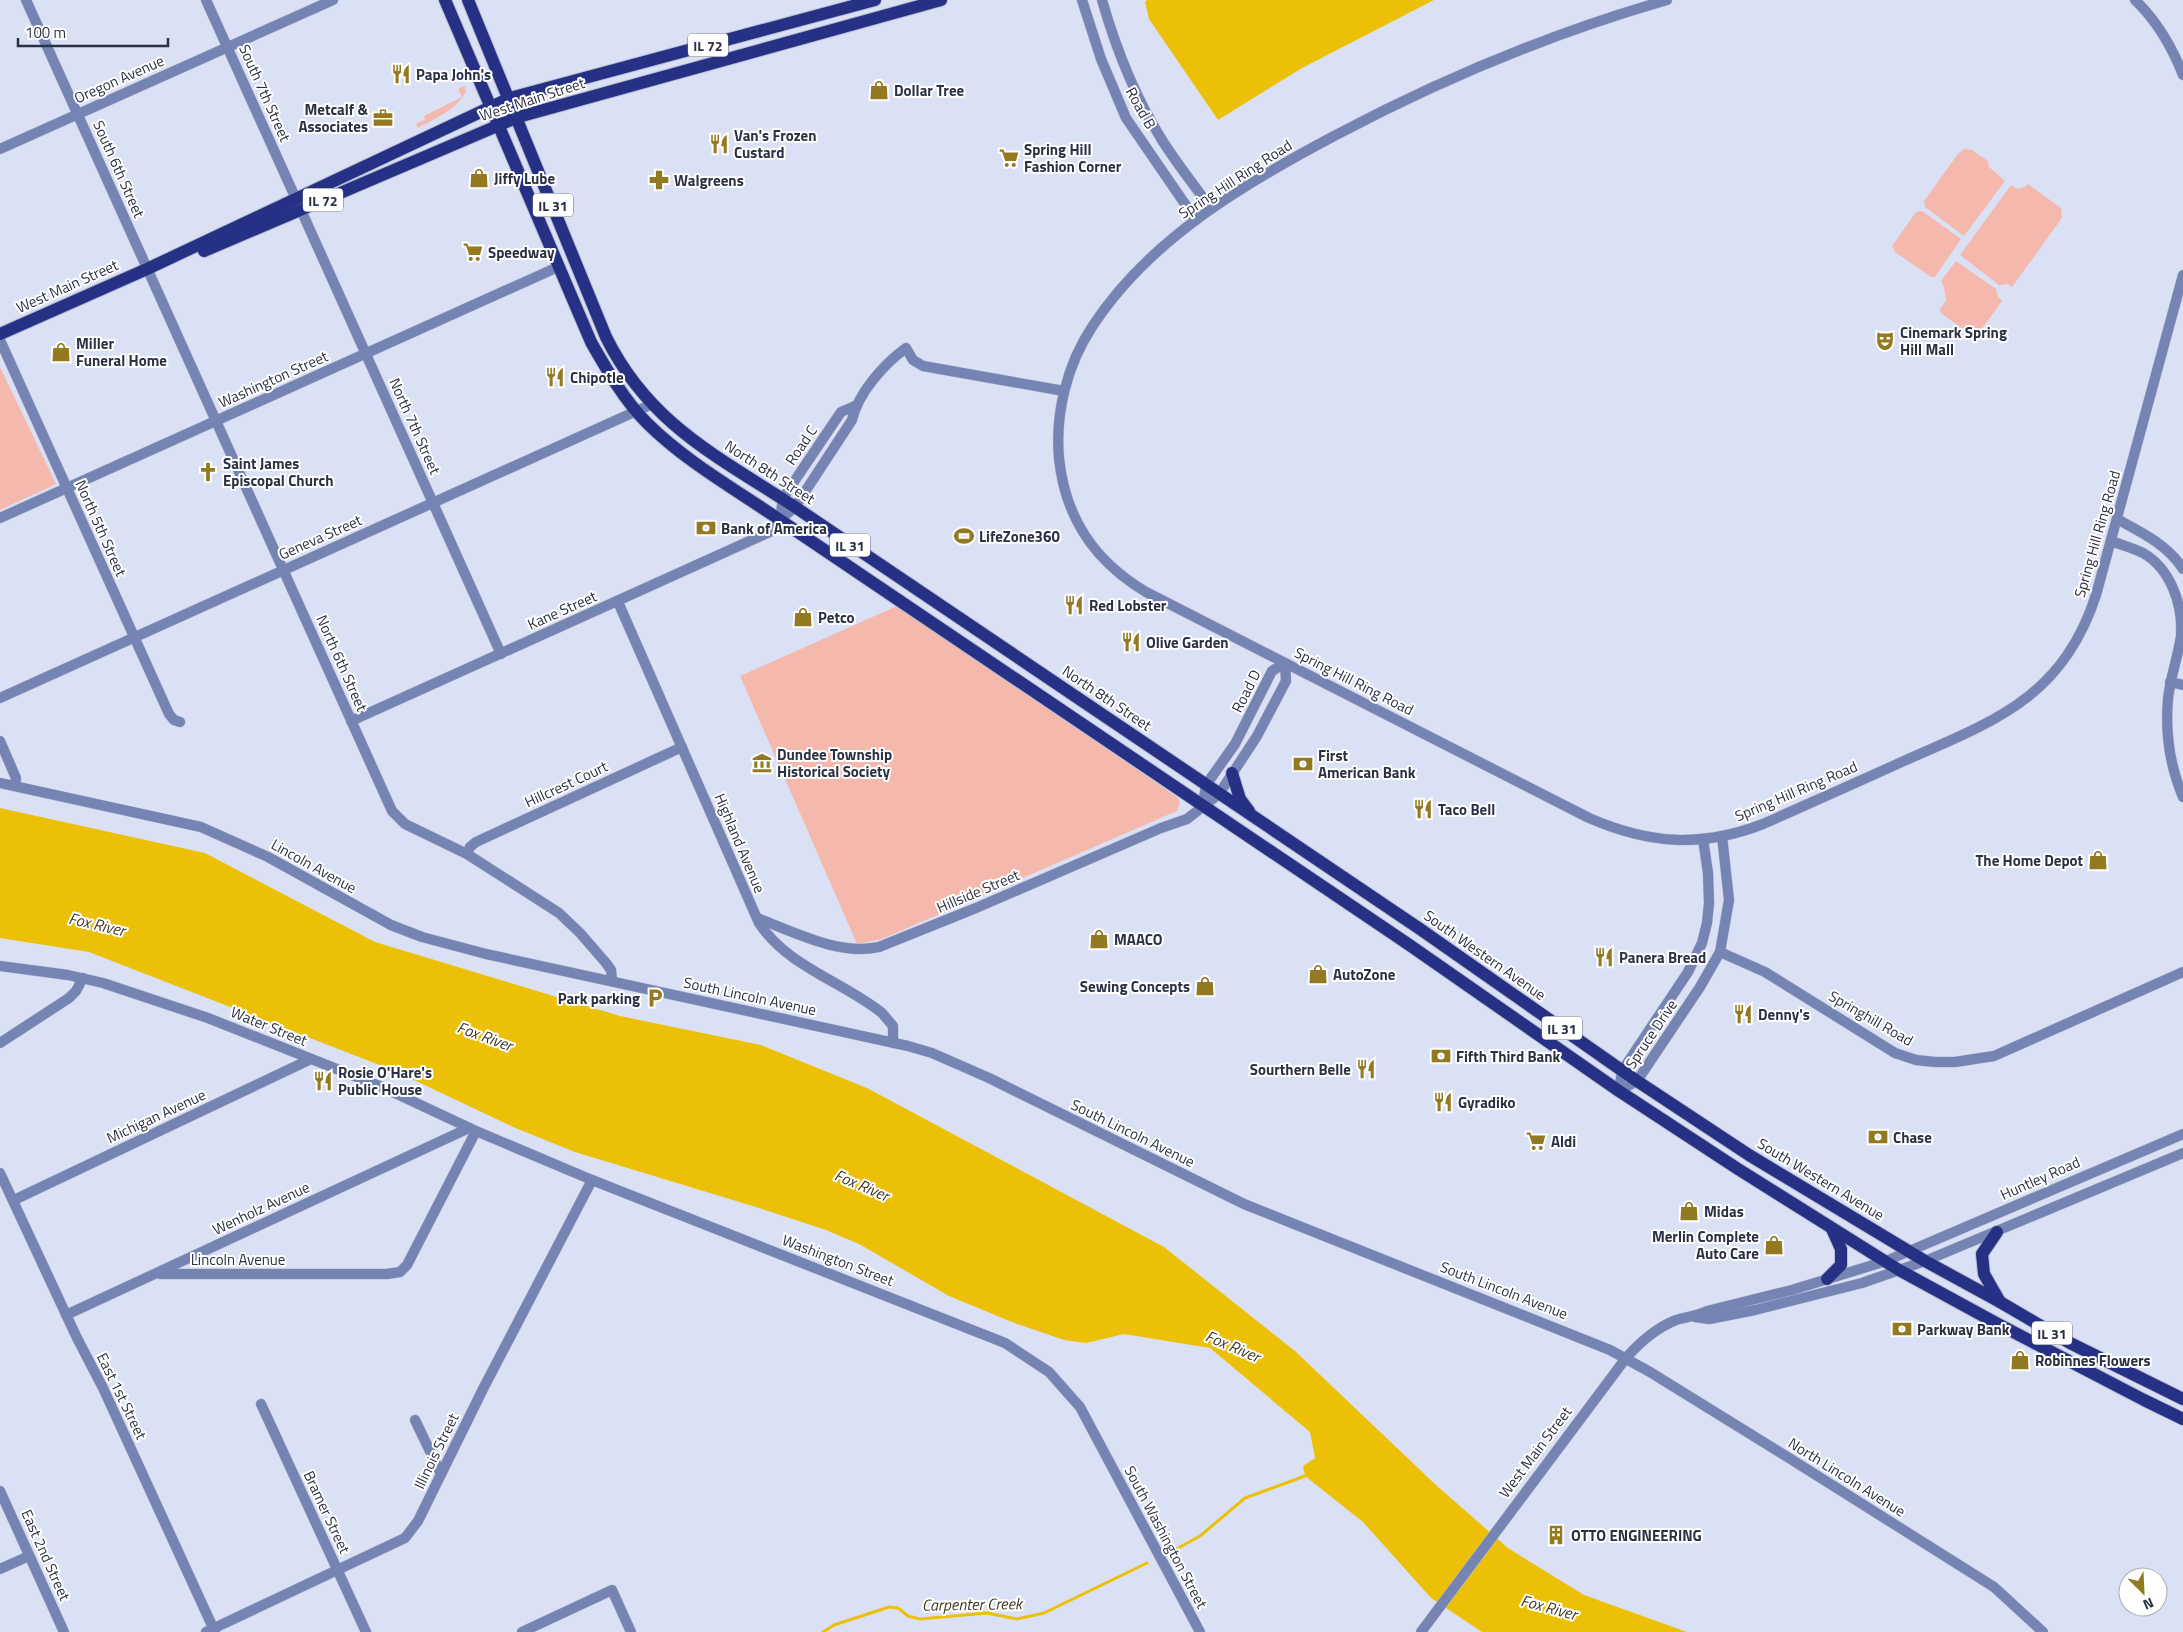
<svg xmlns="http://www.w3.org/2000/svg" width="2183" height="1632" font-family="'Titillium Web',sans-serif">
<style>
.green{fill:#f5b8ac}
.water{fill:#edc008}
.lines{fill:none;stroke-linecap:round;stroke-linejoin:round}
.stream{stroke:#edc008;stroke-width:3}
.minor-casing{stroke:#b8bed2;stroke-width:11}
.tertiary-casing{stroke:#b8bed2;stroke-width:11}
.primary-casing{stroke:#b8bed2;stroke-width:14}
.minor{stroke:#7684b4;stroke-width:10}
.tertiary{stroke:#7684b4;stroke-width:10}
.primary{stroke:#263186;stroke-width:12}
.labels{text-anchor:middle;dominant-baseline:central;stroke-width:4;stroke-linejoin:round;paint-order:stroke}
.shield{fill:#fff;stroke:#6b6f7c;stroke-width:1}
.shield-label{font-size:14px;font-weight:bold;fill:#2b3144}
.poi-label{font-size:15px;font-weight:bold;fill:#2b3144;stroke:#fff;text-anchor:start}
.street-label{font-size:15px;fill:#2b3144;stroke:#fff}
.water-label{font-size:16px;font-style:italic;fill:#403820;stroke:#fff}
</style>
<rect width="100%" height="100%" fill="#dbe1f5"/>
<!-- green -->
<g class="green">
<path d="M464,86L466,88L464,89L466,90C461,107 436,118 418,128L416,123L425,120L424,116L462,97L458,89Z"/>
<path d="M1964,149L1972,150L1988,161L1989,167L2005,181L1964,236L1925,207L1924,201L1958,154Z"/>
<path d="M2028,184L2061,208L2062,218L2012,287L2008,284L1999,285L1960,255L2011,185L2018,189L2025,187Z"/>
<path d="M1922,211L1961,239L1935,277H1931L1895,252L1892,246L1916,212Z"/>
<path d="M1956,261L1996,289L1998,297L2002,301L1975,338L1941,313L1940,309L1946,301L1944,287L1941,281Z"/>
<path d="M0,367L56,484L0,510Z"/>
<path d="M897,606L1177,797L1180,803L1177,811L882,939L857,944L740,676Z"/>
</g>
<!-- water -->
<g class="water">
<path d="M1147,0H1434L1302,68L1218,120L1149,19L1145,2Z"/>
<path d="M0,808L205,853L375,942L620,1016L761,1045L867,1088L1164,1247L1295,1351L1437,1486L1508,1548L1584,1595L1687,1632H1482L1431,1598L1363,1522L1305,1476L1303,1466L1315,1458L1310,1432L1210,1348L1124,1334L1086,1343L1064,1340L1012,1322L949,1296L859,1244L826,1230L756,1207L575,1152L513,1127L395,1071L89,952L0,938Z"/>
</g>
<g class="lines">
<!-- stream -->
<g class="stream">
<path d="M1169,1553L1200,1536L1245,1498L1305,1476"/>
<path d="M823,1632L834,1625L889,1607L898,1608L908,1616L920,1619L987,1613L1017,1619L1044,1613L1147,1563"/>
</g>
<defs>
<g id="minor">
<path d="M26,0L392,811L405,824L467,854L559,913L580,933L606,963L611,970L612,981"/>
<path d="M206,0L296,199"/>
<path d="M1082,0L1101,59L1126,118L1196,220"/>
<path d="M1102,0C1116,49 1135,97 1162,140C1177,164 1195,186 1211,209"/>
<path d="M1667,0C1552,33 1442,79 1336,135C1245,183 1149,239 1092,327C1067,365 1055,413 1059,458C1065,518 1094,561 1146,592L1589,818C1649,844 1701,848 1763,824C1810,803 1858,782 1906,760C1995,721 2063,697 2096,595L2183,275"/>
<path d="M2135,0C2157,21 2172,47 2183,75"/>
<path d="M0,149L333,0"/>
<path d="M301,210L501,654"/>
<path d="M0,340L169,714L174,720L180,722"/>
<path d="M0,518L558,267"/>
<path d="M2117,519C2141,532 2168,545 2183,569"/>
<path d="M780,520L795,507L852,420C858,393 884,364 906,348L913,360L923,366L1064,391"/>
<path d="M2111,541C2122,545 2133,548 2143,553C2171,569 2183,605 2181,636C2178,657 2170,678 2168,699C2165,733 2170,766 2183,797"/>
<path d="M618,602L759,923C788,967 842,981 882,1013L893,1026V1043"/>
<path d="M2170,682L2183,685"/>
<path d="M0,698L652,404"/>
<path d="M351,721L772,531L780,520L783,498L841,412L855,406"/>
<path d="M0,741L16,778L15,786"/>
<path d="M0,783L201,827L268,857L391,925L422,937L486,954L908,1046L932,1053L989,1078L1244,1204L1610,1350L1650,1372L1797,1463L1994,1587L2043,1632"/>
<path d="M1203,805L1206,785L1235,744L1272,671L1285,663"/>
<path d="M467,854L470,847L476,842L682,747"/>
<path d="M757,918C794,932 839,956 879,947L976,908L1161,828L1187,819L1219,794L1257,736L1286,681L1285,663"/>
<path d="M1720,952L1765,972L1895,1053L1916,1060L1935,1062H1955L1994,1056L2183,972"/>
<path d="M0,1043L69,998L76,991L83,978"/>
<path d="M1619,1091L1637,1081L1700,987L1720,952L1729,900L1722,836"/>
<path d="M1619,1091L1622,1071L1688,972L1702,943L1707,923L1709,903L1708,873L1703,839"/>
<path d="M0,1173L77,1338L103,1388L215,1632"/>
<path d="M14,1200L311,1059"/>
<path d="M160,1274H387L400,1272L407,1265L476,1131"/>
<path d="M66,1315L469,1128"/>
<path d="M261,1404L366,1632"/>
<path d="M415,1420L441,1474"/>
<path d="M0,1491L64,1632"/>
<path d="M0,1569L29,1556"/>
<path d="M206,1632L405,1538L418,1521L483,1389L592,1180"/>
<path d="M522,1632L612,1590L631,1632"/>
</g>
<g id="tertiary">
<path d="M0,966L68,975L103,983L208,1018L382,1087L476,1131L592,1180L1005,1343L1049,1372L1080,1407L1200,1632"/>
<path d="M1695,1317L1709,1319L1755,1310L1862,1283L1925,1261L2183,1153"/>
<path d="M1421,1632L1626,1358C1640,1342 1656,1328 1676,1320C1687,1317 1696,1316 1707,1311L1792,1290L1886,1261L2183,1134"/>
</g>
<g id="primary">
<path d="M445,0L591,342C607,370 624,400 647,423C685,461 735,489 780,520L1408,944L1619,1091L1738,1169L1899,1270L1998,1324L2144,1400L2183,1419"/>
<path d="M468,0L606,337C649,424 717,456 795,507L1420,929L1637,1081L1749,1155L1925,1261L2000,1302L2070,1343L2183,1399"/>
<path d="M204,251L518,117L941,0"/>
<path d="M0,334L147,269L510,98L875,0"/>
<path d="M1232,773L1240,799L1249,811"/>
<path d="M1997,1232L1982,1254L1984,1274L2000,1302"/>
<path d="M1827,1279L1841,1265V1249L1832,1229"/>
</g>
</defs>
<!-- minor casing -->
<use href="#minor" class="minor-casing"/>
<!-- tertiary casing -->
<use href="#tertiary" class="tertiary-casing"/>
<!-- primary casing -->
<use href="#primary" class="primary-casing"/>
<!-- minor -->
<use href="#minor" class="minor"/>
<!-- tertiary -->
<use href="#tertiary" class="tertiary"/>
<!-- primary -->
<use href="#primary" class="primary"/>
</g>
<!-- icons -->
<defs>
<symbol id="restaurant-bare" viewBox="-9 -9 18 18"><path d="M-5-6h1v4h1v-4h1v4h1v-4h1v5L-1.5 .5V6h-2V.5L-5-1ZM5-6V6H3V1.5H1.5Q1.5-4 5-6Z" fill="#937920" stroke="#fff" stroke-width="2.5" paint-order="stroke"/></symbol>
<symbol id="shop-bare" viewBox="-9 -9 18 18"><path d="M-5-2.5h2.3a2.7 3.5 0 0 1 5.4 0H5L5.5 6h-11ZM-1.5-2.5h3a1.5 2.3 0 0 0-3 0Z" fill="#937920" stroke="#fff" stroke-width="2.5" paint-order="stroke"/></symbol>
<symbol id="office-bare" viewBox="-9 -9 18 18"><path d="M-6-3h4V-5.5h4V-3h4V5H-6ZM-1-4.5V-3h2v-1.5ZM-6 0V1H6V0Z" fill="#937920" stroke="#fff" stroke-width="2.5" paint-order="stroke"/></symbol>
<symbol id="supermarket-bare" viewBox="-9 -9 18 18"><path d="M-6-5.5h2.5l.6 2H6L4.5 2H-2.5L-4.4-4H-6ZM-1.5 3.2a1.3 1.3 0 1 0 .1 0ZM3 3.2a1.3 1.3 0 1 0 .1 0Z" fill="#937920" stroke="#fff" stroke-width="2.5" paint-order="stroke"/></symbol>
<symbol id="pharmacy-bare" viewBox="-9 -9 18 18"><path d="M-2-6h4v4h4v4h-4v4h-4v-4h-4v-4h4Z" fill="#937920" stroke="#fff" stroke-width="2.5" paint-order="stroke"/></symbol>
<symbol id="theatre-bare" viewBox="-9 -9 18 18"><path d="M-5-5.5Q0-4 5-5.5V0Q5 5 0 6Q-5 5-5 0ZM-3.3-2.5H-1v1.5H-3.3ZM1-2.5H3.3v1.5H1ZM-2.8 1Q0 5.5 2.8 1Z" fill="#937920" stroke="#fff" stroke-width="2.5" paint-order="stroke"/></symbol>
<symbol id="church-bare" viewBox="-9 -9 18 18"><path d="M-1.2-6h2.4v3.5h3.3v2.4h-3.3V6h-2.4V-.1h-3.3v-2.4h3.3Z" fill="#937920" stroke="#fff" stroke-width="2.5" paint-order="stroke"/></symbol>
<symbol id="bank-bare" viewBox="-9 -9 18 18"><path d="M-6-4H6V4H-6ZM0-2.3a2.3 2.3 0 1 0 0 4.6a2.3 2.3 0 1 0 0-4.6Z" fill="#937920" stroke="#fff" stroke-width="2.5" paint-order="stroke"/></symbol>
<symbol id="stadium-bare" viewBox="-9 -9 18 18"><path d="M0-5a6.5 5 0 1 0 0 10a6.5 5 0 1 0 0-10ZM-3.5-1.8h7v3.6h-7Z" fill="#937920" stroke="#fff" stroke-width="2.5" paint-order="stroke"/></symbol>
<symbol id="museum-bare" viewBox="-9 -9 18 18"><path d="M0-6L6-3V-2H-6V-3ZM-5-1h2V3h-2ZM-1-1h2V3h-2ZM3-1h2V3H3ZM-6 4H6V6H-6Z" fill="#937920" stroke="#fff" stroke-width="2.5" paint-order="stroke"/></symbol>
<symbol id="parking-bare" viewBox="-9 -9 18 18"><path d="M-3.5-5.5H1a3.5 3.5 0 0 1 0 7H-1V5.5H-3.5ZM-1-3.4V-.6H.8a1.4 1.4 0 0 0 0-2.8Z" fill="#937920" stroke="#fff" stroke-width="2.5" paint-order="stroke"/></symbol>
<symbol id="building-bare" viewBox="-9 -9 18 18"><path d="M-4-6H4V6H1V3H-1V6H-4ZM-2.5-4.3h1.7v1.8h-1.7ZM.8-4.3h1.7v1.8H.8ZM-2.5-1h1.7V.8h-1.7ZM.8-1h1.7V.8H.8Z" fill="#937920" stroke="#fff" stroke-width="2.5" paint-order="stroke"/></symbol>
</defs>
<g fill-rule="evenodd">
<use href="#restaurant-bare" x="387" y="60" width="28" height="28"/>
<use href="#shop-bare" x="865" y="76" width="28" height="28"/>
<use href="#office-bare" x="369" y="104" width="28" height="28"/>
<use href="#restaurant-bare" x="705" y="130" width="28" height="28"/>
<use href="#supermarket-bare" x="995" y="144" width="28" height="28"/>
<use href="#shop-bare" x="465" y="164" width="28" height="28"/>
<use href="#pharmacy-bare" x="645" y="166" width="28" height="28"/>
<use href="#supermarket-bare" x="459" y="238" width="28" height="28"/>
<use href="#theatre-bare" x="1871" y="327" width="28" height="28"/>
<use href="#shop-bare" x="47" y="338" width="28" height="28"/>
<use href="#restaurant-bare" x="541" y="363" width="28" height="28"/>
<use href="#church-bare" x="194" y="458" width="28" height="28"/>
<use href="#bank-bare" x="692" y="514" width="28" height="28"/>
<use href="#stadium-bare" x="950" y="522" width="28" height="28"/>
<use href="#restaurant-bare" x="1060" y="591" width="28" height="28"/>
<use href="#shop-bare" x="789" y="603" width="28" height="28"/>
<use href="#restaurant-bare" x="1117" y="628" width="28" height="28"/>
<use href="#museum-bare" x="748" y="749" width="28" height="28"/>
<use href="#bank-bare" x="1289" y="750" width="28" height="28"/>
<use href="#restaurant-bare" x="1409" y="795" width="28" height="28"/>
<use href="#shop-bare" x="2084" y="846" width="28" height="28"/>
<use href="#shop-bare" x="1085" y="925" width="28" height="28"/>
<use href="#restaurant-bare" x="1590" y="943" width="28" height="28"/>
<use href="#shop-bare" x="1304" y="960" width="28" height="28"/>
<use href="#shop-bare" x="1191" y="972" width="28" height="28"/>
<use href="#parking-bare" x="641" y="984" width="28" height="28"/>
<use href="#restaurant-bare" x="1729" y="1000" width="28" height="28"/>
<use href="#bank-bare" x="1427" y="1042" width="28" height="28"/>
<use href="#restaurant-bare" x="1352" y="1055" width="28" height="28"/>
<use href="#restaurant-bare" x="309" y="1067" width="28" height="28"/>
<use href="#restaurant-bare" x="1429" y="1088" width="28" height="28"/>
<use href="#bank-bare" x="1864" y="1123" width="28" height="28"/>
<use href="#supermarket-bare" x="1522" y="1127" width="28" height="28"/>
<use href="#shop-bare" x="1675" y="1197" width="28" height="28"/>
<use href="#shop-bare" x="1760" y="1231" width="28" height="28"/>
<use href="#bank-bare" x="1888" y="1315" width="28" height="28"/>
<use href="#shop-bare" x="2006" y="1346" width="28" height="28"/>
<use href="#building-bare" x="1542" y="1521" width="28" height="28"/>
</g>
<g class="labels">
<!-- shield labels -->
<g class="shield">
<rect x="688" y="33.5" width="40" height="23" rx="4"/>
<rect x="303" y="188.5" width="40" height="23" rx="4"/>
<rect x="533" y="193.5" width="40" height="23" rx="4"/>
<rect x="830" y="533.5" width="40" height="23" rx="4"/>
<rect x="1542" y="1016.5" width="40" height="23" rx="4"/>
<rect x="2032" y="1321.5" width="40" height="23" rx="4"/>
</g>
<g class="shield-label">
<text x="708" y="45">IL 72</text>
<text x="323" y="200">IL 72</text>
<text x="553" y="205">IL 31</text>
<text x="850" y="545">IL 31</text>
<text x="1562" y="1028">IL 31</text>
<text x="2052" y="1333">IL 31</text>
</g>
<!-- poi labels -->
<g class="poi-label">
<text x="416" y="74">Papa John's</text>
<text x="894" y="90">Dollar Tree</text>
<text x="368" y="109" text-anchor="end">Metcalf &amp;<tspan x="368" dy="17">Associates</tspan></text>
<text x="734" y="135">Van's Frozen<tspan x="734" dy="17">Custard</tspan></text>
<text x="1024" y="149">Spring Hill<tspan x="1024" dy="17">Fashion Corner</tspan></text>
<text x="494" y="178">Jiffy Lube</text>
<text x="674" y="180">Walgreens</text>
<text x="488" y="252">Speedway</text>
<text x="1900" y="332">Cinemark Spring<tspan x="1900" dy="17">Hill Mall</tspan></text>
<text x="76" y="343">Miller<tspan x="76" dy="17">Funeral Home</tspan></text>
<text x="570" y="377">Chipotle</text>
<text x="223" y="463">Saint James<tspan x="223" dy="17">Episcopal Church</tspan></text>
<text x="721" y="528">Bank of America</text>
<text x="979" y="536">LifeZone360</text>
<text x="1089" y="605">Red Lobster</text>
<text x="818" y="617">Petco</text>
<text x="1146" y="642">Olive Garden</text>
<text x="777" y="754">Dundee Township<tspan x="777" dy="17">Historical Society</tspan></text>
<text x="1318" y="755">First<tspan x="1318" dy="17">American Bank</tspan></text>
<text x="1438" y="809">Taco Bell</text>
<text x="2083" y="860" text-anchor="end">The Home Depot</text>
<text x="1114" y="939">MAACO</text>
<text x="1619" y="957">Panera Bread</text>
<text x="1333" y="974">AutoZone</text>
<text x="1190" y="986" text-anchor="end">Sewing Concepts</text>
<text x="640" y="998" text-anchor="end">Park parking</text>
<text x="1758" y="1014">Denny's</text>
<text x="1456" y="1056">Fifth Third Bank</text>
<text x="1351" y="1069" text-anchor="end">Sourthern Belle</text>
<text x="338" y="1072">Rosie O'Hare's<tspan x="338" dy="17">Public House</tspan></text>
<text x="1458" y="1102">Gyradiko</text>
<text x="1893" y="1137">Chase</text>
<text x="1551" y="1141">Aldi</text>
<text x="1704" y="1211">Midas</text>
<text x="1759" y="1236" text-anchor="end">Merlin Complete<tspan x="1759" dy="17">Auto Care</tspan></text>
<text x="1917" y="1329">Parkway Bank</text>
<text x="2035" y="1360">Robinnes Flowers</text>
<text x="1571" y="1535">OTTO ENGINEERING</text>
</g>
<!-- street labels -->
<g class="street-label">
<text transform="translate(119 79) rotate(-24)">Oregon Avenue</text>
<text transform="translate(265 93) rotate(66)">South 7th Street</text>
<text transform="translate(532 99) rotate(-18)">West Main Street</text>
<text transform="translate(1141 108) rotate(61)">Road B</text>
<text transform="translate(119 169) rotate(66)">South 6th Street</text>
<text transform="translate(1235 179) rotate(-33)">Spring Hill Ring Road</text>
<text transform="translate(67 286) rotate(-24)">West Main Street</text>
<text transform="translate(273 379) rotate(-24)">Washington Street</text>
<text transform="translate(415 426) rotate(66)">North 7th Street</text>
<text transform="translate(801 445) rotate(-56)">Road C</text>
<text transform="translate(770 472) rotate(33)">North 8th Street</text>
<text transform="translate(101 528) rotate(66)">North 5th Street</text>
<text transform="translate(2097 534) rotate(-74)">Spring Hill Ring Road</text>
<text transform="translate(320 537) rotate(-24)">Geneva Street</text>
<text transform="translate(562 610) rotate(-24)">Kane Street</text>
<text transform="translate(342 663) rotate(66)">North 6th Street</text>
<text transform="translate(1354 681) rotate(27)">Spring Hill Ring Road</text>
<text transform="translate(1246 691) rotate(-63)">Road D</text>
<text transform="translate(1107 698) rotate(34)">North 8th Street</text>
<text transform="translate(566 784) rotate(-25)">Hillcrest Court</text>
<text transform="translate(1796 791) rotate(-23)">Spring Hill Ring Road</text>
<text transform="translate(740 843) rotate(67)">Highland Avenue</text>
<text transform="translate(314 866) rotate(29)">Lincoln Avenue</text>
<text transform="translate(978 891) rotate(-23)">Hillside Street</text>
<text transform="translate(1485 955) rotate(35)">South Western Avenue</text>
<text transform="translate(750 996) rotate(12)">South Lincoln Avenue</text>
<text transform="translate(1871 1018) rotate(30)">Springhill Road</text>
<text transform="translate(269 1026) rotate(22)">Water Street</text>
<text transform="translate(1651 1034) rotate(-56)">Spruce Drive</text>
<text transform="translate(156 1116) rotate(-25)">Michigan Avenue</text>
<text transform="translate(1133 1133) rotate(26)">South Lincoln Avenue</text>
<text transform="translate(2040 1178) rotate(-24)">Huntley Road</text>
<text transform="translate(1821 1179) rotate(31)">South Western Avenue</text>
<text transform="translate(261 1208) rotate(-25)">Wenholz Avenue</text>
<text x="238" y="1259">Lincoln Avenue</text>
<text transform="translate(838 1260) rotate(21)">Washington Street</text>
<text transform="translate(1504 1290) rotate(21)">South Lincoln Avenue</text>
<text transform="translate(122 1396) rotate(64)">East 1st Street</text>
<text transform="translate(436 1451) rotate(-64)">Illinois Street</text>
<text transform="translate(1535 1452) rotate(-53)">West Main Street</text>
<text transform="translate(1847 1477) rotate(32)">North Lincoln Avenue</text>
<text transform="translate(327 1512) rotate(65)">Bramer Street</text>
<text transform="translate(1166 1537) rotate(62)">South Washington Street</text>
<text transform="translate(46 1555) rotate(66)">East 2nd Street</text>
</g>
<!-- water labels -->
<g class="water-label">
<text transform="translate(97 924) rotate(13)">Fox River</text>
<text transform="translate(485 1036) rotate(20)">Fox River</text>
<text transform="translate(862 1185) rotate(23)">Fox River</text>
<text transform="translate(1233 1346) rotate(23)">Fox River</text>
<text transform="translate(972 1604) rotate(-1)">Carpenter Creek</text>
<text transform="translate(1549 1607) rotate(15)">Fox River</text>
</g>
</g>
<!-- north arrow -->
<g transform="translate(2143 1592) rotate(156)"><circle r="24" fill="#ffffff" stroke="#aaadb4"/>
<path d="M0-4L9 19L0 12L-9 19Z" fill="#937920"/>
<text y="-8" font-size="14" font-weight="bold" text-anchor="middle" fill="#2b3144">N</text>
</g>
<!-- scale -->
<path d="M18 38v8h150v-8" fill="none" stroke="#2b3144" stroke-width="2.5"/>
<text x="25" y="38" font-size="15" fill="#2b3144" stroke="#ffffff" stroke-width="4" paint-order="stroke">100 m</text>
</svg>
